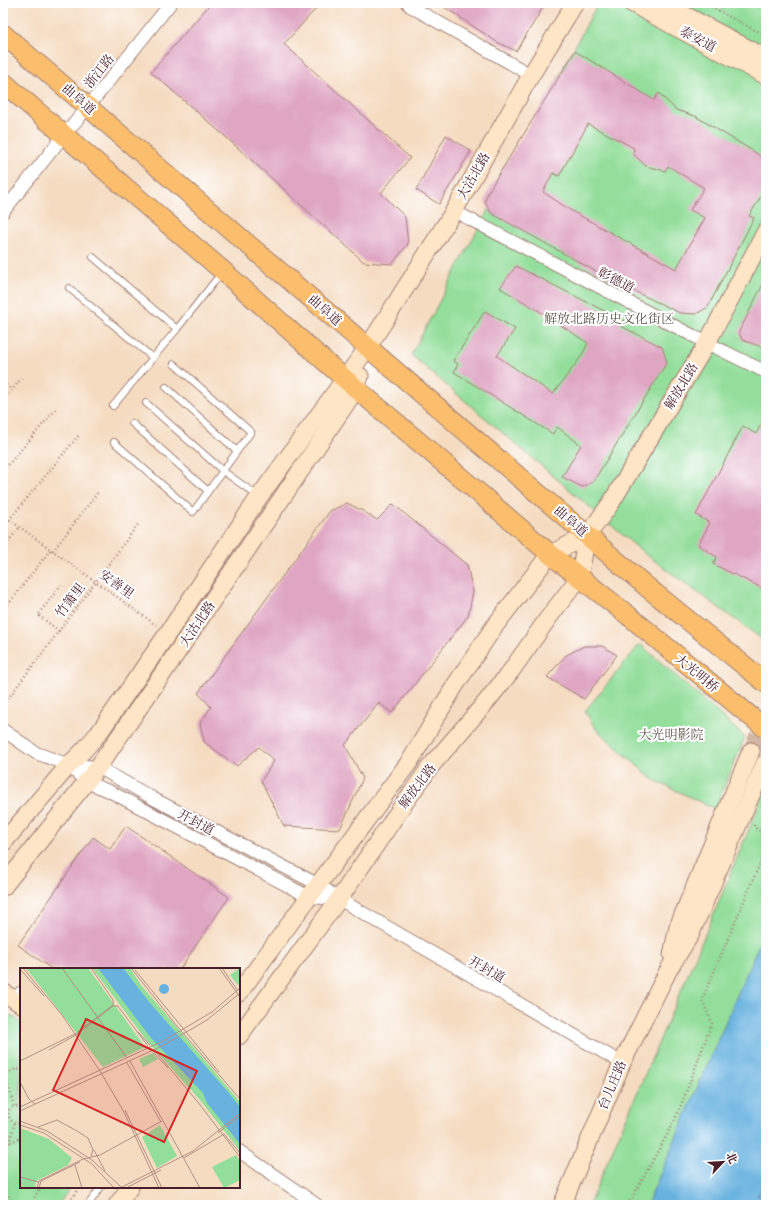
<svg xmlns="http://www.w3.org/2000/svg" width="769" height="1208" font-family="'Gentium Book Plus','Noto Serif SC',serif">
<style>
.green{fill:#92de9a;stroke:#6e7e62}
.water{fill:#68b2e0;stroke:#596886}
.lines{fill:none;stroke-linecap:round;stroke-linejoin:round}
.ferry{stroke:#565a73;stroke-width:1;stroke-dasharray:5 4;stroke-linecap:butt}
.building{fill:#dfa5c3;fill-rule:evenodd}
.secondary-tunnel{stroke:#d3b6a3;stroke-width:17;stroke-dasharray:17 8;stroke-linecap:butt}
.lane-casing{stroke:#a07e76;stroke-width:8}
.street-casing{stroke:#a07e76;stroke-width:14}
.secondary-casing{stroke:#a07e76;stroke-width:19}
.primary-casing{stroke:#a07e76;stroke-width:21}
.path{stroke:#a07e76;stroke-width:2.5;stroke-dasharray:1 3;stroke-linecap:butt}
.lane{stroke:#fff;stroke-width:6}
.street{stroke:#fff;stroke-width:12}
.secondary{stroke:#fde5c5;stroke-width:17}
.primary{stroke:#fabe6d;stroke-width:19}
.primary-bridge-casing{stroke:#a07e76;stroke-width:21;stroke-linecap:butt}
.primary-bridge{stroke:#fabe6d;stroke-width:19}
.labels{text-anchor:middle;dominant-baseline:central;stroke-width:4;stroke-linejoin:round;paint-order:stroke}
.street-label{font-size:13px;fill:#4a1f2b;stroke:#fff}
.park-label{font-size:13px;fill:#60584c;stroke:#fff}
.inset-river{fill:none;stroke:#68b2e0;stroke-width:2}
.inset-road{fill:none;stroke:#b19085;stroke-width:1}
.view{fill:#d62828;fill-opacity:0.15;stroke:#d62828;stroke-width:2}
.inset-edge{fill:none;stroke:#4a1f2b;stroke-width:2}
</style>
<rect width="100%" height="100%" fill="#fff"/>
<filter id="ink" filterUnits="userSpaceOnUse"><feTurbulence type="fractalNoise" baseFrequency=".025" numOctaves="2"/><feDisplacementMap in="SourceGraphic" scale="8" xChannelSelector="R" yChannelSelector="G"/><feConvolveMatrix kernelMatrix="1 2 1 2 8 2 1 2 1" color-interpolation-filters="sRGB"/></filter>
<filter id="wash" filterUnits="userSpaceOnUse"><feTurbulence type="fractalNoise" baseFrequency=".012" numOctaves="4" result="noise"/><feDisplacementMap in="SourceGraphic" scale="16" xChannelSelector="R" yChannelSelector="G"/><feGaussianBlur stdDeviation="0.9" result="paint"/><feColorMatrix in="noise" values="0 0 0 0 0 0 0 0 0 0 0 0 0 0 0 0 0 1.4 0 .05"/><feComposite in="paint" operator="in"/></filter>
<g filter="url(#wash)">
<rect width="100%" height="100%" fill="#f5dcc1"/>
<!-- green -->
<g class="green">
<path d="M598,3H766V642L645,554L411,355Z"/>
<path d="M640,644L745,737L715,809L652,779L596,729L585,711Z"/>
<path d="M766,788V1205H589L710,923Z"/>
<path d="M3,1011L21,1022V1187H71L58,1205H3Z"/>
</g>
<!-- water -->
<path class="water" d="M766,928V1205H647Z"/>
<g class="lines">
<!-- ferry -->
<path class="ferry" d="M754,1205L766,1176"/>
</g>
<g id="blocks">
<!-- building -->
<g class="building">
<path d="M211,3H321L284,44L410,158L381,193L405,217L408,244L392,264L364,262L227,138L151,72Z"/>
<path d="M438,3H546L516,51L497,42Z"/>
<path d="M575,51L654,100L659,93L676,110L695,116L766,159V188L749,216L754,218L708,307L696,314L680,313L613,281L491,213L485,201L488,192ZM588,124L634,148L633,154L646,166L665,171L668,166L704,188L690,210L705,218L676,269L570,210L543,192L553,173L559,176Z"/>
<path d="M446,135L471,151L439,204L416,190Z"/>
<path d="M516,266L624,321L619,325L662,347L667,362L593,482L582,487L562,477L581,445L557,427L553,434L454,372L458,364L453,361L485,311L515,329L497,356L553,394L581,357L588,343L536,309L500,288Z"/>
<path d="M766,278V340L762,347L742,340L739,332Z"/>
<path d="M766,415V590L713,564L717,557L698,545L710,523L696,515L743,426L756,434Z"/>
<path d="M347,503L363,511L377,520L393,504L467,565L473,592L468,616L392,713L379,703L345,745L363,778L340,829L284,826L261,781L274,761L259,747L237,766L204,742L200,723L211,707L198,693L330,511Z"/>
<path d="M584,646H602L617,655L584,699L547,677L565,656Z"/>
<path d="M126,826L229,897L180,969H52L18,945L93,837L110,849Z"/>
</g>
</g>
</g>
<g filter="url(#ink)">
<use href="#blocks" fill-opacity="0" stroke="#a07e76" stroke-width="1"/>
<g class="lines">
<!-- secondary-tunnel -->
<path class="secondary-tunnel" d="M751,751L766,718"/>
<defs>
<g id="lane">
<path d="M93,257L177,329"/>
<path d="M69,288L153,358"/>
<path d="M166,387L237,451"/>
<path d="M146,403L223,471L258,496"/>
<path d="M113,406L177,329L222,272"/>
<path d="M132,423L208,491"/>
<path d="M114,442L193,512L251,432L174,364"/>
<path d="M11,996L21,989"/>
<path d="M88,1205L101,1187"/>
</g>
<g id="street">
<path d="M408,3L410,6L531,75"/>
<path d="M454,211L707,343L766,372"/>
<path d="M3,212L64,135L88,107L171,3"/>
<path d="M3,730L36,753L69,765"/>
<path d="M339,899L309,897L109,791L86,782L69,765L98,767L156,800L319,885L339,899L622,1063"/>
<path d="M239,1151L317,1205"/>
</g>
<g id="secondary">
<path d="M631,3L766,76"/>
<path d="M662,3L766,58"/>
<path d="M3,843L69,765L85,749L101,730L168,633L259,497L368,347L454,211L531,75L575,3"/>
<path d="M3,887L98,767L161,676L356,389L360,376"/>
<path d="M672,955L678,927L751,751"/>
<path d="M3,992L21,1004"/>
<path d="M239,993L309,897L410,761L456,684L494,627L550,554L587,536"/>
<path d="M239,1036L339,899L401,808L430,767L487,701L511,671L549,617L579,578L587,536L611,503L707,343L766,231"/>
<path d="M117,1205L130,1187"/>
<path d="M562,1205L622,1063L669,969L690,935L765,763"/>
</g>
<g id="primary">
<path d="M3,34L647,587L766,683"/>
<path d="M3,82L64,135L223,271L346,380L479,493L550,554L629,616"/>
</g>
</defs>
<!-- lane casing -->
<use href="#lane" class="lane-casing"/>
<!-- street casing -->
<use href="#street" class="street-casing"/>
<!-- secondary casing -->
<use href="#secondary" class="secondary-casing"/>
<!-- primary casing -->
<use href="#primary" class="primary-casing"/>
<!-- path -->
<g class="path">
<path d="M704,3L766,36"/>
<path d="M719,11L724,3"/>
<path d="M3,382L12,390"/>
<path d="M3,400L24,376"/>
<path d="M3,471L56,409"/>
<path d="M3,515L156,625"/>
<path d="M9,520L79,435"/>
<path d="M3,548L20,527"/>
<path d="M53,551L98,492"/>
<path d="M3,611L51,549"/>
<path d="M59,631L38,615L61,585"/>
<path d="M3,705L59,631L139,523"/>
<path d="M754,825V827L766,835"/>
<path d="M5,1074L14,1106"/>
<path d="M3,1075L14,1070L21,1069"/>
<path d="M21,1107C7,1104 4,1116 15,1124L21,1123"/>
<path d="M3,1109L9,1111"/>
<path d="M3,1123L10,1120"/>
<path d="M9,1143L15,1124"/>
<path d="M3,1145L21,1138"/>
<path d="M3,1185L10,1198L12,1205"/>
<path d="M31,1205L40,1187"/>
<path d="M67,1205L80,1187"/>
<path d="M628,1205L672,1126L684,1098L712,1023L702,1000L766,849"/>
</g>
<!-- lane -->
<use href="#lane" class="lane"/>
<!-- street -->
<use href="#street" class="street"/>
<!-- secondary -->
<use href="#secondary" class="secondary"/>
<!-- primary -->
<use href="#primary" class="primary"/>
<defs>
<path id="primary-bridge" d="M629,616L766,729"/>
</defs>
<!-- primary-bridge casing -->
<use href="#primary-bridge" class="primary-bridge-casing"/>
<!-- primary-bridge -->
<use href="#primary-bridge" class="primary-bridge"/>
</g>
</g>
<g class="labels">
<!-- street labels -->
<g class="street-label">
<text transform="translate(698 39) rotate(28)">泰安道</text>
<text transform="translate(99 71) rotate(-51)">浙江路</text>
<text transform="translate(79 99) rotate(41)">曲阜道</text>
<text transform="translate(473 176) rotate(-60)">大沽北路</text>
<text transform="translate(616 280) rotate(28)">彰德道</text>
<text transform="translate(325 310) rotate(41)">曲阜道</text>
<text transform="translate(681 386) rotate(-59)">解放北路</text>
<text transform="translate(571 521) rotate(41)">曲阜道</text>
<text transform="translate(117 584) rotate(36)">安善里</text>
<text transform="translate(70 600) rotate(-53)">竹箫里</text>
<text transform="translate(197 624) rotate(-56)">大沽北路</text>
<text transform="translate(697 673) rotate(39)">大光明桥</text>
<text transform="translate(417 786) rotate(-53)">解放北路</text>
<text transform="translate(196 822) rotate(28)">开封道</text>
<text transform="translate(487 969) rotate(30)">开封道</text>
<text transform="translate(612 1085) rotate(-67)">台儿庄路</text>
</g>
<!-- park labels -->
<g class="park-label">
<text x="609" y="318">解放北路历史文化街区</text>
<text x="671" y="734">大光明影院</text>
</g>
</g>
<!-- overview -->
<g transform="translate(20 968)">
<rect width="220" height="220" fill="#f5dcc1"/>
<path d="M6,0H68L125,79L83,99ZM72,0H110L121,17L220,134V183L180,132L127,73ZM220,0V16L218,17L210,7ZM133,85L138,91L123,99L119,91ZM140,157L157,188L137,200L122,169ZM0,160L29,171L52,190L48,197L16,213L15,220H0ZM216,187L220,193V212L204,220L192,199Z" fill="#92de9a"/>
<path d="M78,0H103L129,34L208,124L220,139V176L187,135L183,125L131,70ZM139 21a5 5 0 1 1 10 0a5 5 0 1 1-10 0Z" fill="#68b2e0"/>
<path class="inset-river" d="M92,0L145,70M150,75L214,148"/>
<path class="inset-road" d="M3,0L42,47L80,103L104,144L139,220M42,0L107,90M71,0L93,32M111,0L156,57L220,131M199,0L220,29M202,0L218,23M0,1L24,28M115,2L199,104M97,37L128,78M118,64L130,77M29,82L56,67L93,38H98M136,84L177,133L220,189M134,85L148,100M0,93L55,66L93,37V32M110,93L180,220M107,95L141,154M0,114L9,131L15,136M0,139L143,73L192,44L220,20M105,142L142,220M0,143L142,78L187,52L220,25M0,153L27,163L72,192L101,219M0,157L24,165L72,196L94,220M18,159L37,152L57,163L68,170L73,182L71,188M198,165L220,148M74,182L85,203M164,190L204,166L220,185M55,197L62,220M0,209L18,214M17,220L19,213L63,191L80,187L142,153M19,220L21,213L60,194M100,220L173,183L220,145M106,220L141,202"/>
<path class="view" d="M66,51L177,103L144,174L33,122Z"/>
<rect width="220" height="220" class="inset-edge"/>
</g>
<!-- margin -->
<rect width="769" height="1208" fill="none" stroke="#fff" stroke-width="16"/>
<!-- north arrow -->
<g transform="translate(723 1162) rotate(65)" stroke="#ffffff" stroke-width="3" paint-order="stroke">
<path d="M0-3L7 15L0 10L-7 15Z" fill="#4a1f2b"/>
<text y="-6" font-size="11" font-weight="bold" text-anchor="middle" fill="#4a1f2b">北</text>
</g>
</svg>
